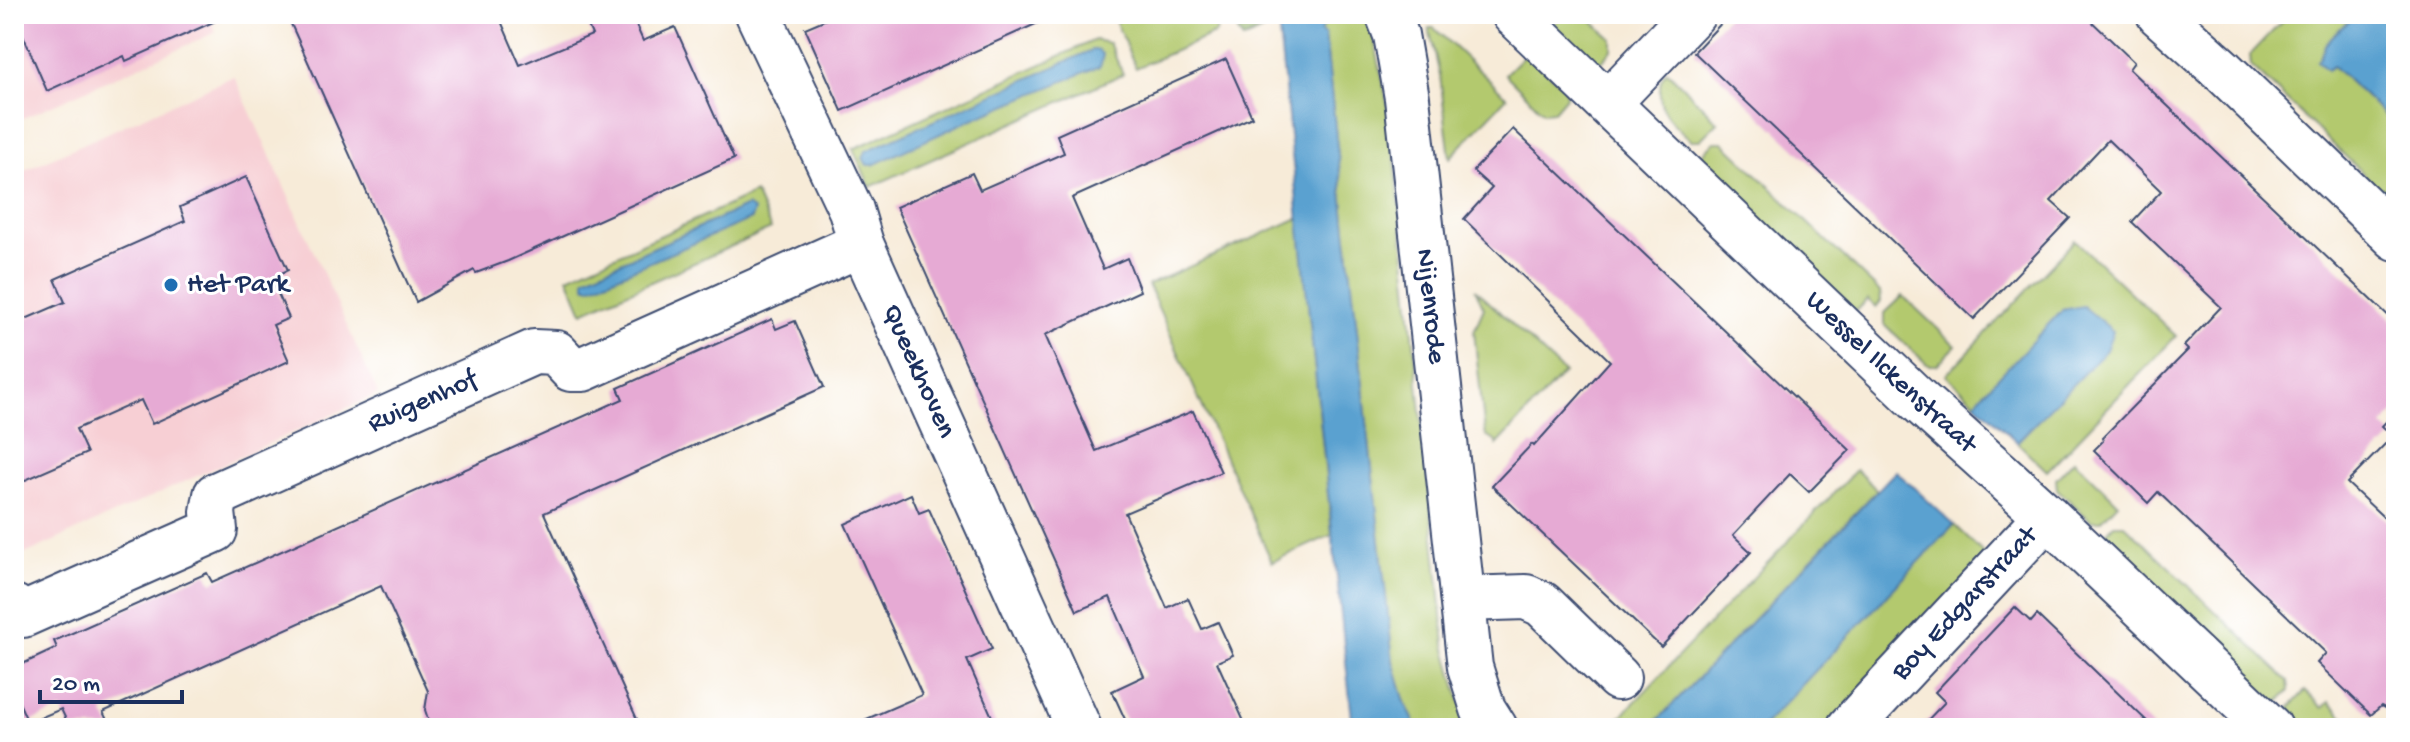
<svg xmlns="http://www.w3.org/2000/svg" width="2410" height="742" font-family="'Gochi Hand',sans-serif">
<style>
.built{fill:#f7cfd4}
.green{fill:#b3c96e;stroke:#677c66;stroke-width:2}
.forest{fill:#8ead61;stroke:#546e60;stroke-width:2}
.water{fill:#5aa1d0;stroke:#3a6897;stroke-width:2}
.building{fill:#e6aad4}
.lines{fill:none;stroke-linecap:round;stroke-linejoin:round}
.minor-casing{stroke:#3c4b70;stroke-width:48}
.minor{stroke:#fff;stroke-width:44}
.poi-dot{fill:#1f6fb2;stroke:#fff;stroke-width:3}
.labels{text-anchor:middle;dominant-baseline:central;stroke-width:6;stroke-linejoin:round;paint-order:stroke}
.poi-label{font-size:28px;fill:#1b2f5e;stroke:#fff;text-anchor:start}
.street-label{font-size:28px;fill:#1b2f5e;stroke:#fff}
</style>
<rect width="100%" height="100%" fill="#fff"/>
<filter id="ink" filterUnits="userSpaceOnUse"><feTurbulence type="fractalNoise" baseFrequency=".0125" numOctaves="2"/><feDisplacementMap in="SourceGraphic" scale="16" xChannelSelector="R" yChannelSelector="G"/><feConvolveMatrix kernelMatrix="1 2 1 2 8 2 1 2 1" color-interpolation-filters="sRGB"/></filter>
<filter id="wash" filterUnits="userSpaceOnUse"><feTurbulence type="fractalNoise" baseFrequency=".006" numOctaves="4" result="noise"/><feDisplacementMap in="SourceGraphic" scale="32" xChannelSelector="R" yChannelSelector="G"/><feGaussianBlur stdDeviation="1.8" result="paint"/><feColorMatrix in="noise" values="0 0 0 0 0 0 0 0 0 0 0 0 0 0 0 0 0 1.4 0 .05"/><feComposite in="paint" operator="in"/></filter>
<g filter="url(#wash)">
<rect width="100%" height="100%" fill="#f7ebd8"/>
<!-- built -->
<g class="built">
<path d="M14,14H208L216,32L14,122Z"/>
<path d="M234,76L378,394L14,559V175Z"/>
</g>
<!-- green -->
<g class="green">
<path d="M1112,14H1218L1216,33L1136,68Z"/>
<path d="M1293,14H1369L1391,121L1445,645L1460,700L1474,728H1417L1405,702L1393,661L1325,35L1303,20L1291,21Z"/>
<path d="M1563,14H1585L1612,39V50L1597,66L1550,28Z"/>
<path d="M2289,14H2361C2345,23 2326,38 2322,56L2396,126V205L2251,66L2250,55Z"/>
<path d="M1429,28H1434L1507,97L1450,158L1440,76Z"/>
<path d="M1095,40L1109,43L1123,74L870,187L853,149Z"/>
<path d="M1527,52L1565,88L1566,97L1554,111L1543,112L1505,74Z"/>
<path d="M1667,71L1718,122L1700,140H1691C1675,125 1658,114 1660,89C1660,81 1661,77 1667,71Z"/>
<path d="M1714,142H1723L1880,292L1881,301L1876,307L1868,300L1855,312L1696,161Z"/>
<path d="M755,193L771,229L583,312L568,277Z"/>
<path d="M1299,218L1332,535L1272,562L1148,285Z"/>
<path d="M2075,240L2176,336L2047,471L2017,442L2106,350L2112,331L2083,306L2062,310L1975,402L1946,375Z"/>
<path d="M1475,289L1564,373L1497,445L1495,441L1486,436L1484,425L1474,331L1484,308Z"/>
<path d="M1903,296L1956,346L1937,365H1928L1885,325V313Z"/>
<path d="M2074,460L2118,503L2101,521H2091L2057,489L2056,479Z"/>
<path d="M1856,470L1877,490L1650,728H1610Z"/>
<path d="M2114,524H2124L2288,681L2289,691L2271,710L2096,543Z"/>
<path d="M1954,525L1988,558L1825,728H1761Z"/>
<path d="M2305,691L2323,708L2329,702L2355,728H2309L2288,709Z"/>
</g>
<!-- forest -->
<path class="forest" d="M1236,14H1293L1291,21L1278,23L1243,40L1234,24Z"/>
<!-- water -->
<g class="water">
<path d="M2361,14H2396V126L2333,66L2327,70L2317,61C2323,55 2322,50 2326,44C2335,32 2348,21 2361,14Z"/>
<path d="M1318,15L1327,21L1320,31L1325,35L1393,661L1405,702L1417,728H1353L1278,23L1303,20L1311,25Z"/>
<path d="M1092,50H1098L1103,55L1100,66L970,120L873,165H867L863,158L866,151Z"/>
<path d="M747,206L754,211L751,219L606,281L590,287L585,285V278Z"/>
<path d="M2083,306L2113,331L2106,350L2017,442L1975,402L2062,310Z"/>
<path d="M1896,471L1954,525L1761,728H1650Z"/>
</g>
<g id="blocks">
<!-- building -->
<g class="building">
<path d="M14,14H231L126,61L124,56L47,91Z"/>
<path d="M315,14H498L520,65L592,35L583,14H631L643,41L675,27L734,159L508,261L476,273L474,270L416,302L291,24Z"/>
<path d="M838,14H1058L842,111L805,28Z"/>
<path d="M1730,14H2084L2134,62L2129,69L2396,323V411L2382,426L2393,436L2347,483L2396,529V714L2381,706L2371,715L2317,663L2326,653L2158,492L2148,503L2094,450L2103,441L2102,438L2188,350L2184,346L2221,307L2132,222L2161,191L2108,140L2051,201L2070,218L1974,319L1694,52Z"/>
<path d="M1226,59L1252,117L1072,198L1103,269L1127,258L1140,291L1045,335L1096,451L1193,411L1221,472L1125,513L1167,608L1188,598L1202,629L1218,622L1233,655L1217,662L1247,728H1129L1112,691L1144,676L1110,597L1077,611L896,207L972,173L980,190L1064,153L1057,135Z"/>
<path d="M1513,129L1850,450L1809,492L1790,474L1733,535L1751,552L1661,647L1492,486L1532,444L1534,446L1610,361L1464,219L1492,188L1473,171Z"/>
<path d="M246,177L288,270L271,278L289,318L273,325L289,361L152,424L141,400L76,429L87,453L14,485V324L65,302L55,279L185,221L180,207Z"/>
<path d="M772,319L776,329L795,321L824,387L544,513L641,728H431L425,710L428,691L381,586L103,712L111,728H70L61,709L28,723L14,691V668L57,648L54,641L207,573L212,582L623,399L618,388Z"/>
<path d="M911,494L919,513L929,509L992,649L967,660L997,728H846L922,695L845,524Z"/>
<path d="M2015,607L2031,622L2037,615L2154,728H1920L1945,702L1935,692Z"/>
</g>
</g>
</g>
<g filter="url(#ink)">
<use href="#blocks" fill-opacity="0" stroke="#3c4b70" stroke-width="2"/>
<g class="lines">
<defs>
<g id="minor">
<path id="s1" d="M758,14L851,210L861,244L1079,728"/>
<path id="s2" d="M1388,14L1396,35L1407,98L1470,667L1483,709L1495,728"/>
<path id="s3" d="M1514,14L1917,399L2047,516L2270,728"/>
<path d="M2159,14L2223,71L2396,238"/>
<path d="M1608,103L1693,14"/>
<path d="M1463,599L1526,597L1542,604L1618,678"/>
<path id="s4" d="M14,607L23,615L215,530L213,512L216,495L534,352L556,353L571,369H583L861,244"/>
<path id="s5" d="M1849,728L2047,516"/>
</g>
</defs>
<!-- minor casing -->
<use href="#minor" class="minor-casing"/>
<!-- minor -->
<use href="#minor" class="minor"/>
</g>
</g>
<!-- markers -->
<circle class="poi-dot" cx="171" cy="285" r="8"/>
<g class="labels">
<!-- poi labels -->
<g class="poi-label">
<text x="187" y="285">Het Park</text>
</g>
<!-- street labels -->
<g class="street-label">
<text stroke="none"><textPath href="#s2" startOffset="296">Nijenrode</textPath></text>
<text stroke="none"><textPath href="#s1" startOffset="392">Queekhoven</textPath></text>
<text stroke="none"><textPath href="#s3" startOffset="520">Wessel Ilckenstraat</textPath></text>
<text stroke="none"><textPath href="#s4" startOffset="484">Ruigenhof</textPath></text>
<text stroke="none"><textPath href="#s5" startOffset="170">Boy Edgarstraat</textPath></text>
</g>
</g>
<!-- margin -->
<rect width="2410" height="742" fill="none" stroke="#fff" stroke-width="48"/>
<!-- scale -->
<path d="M40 690v12h142v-12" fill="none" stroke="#1b2f5e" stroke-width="4"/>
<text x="52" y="690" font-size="24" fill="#1b2f5e" stroke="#ffffff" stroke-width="6" paint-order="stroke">20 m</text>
</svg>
